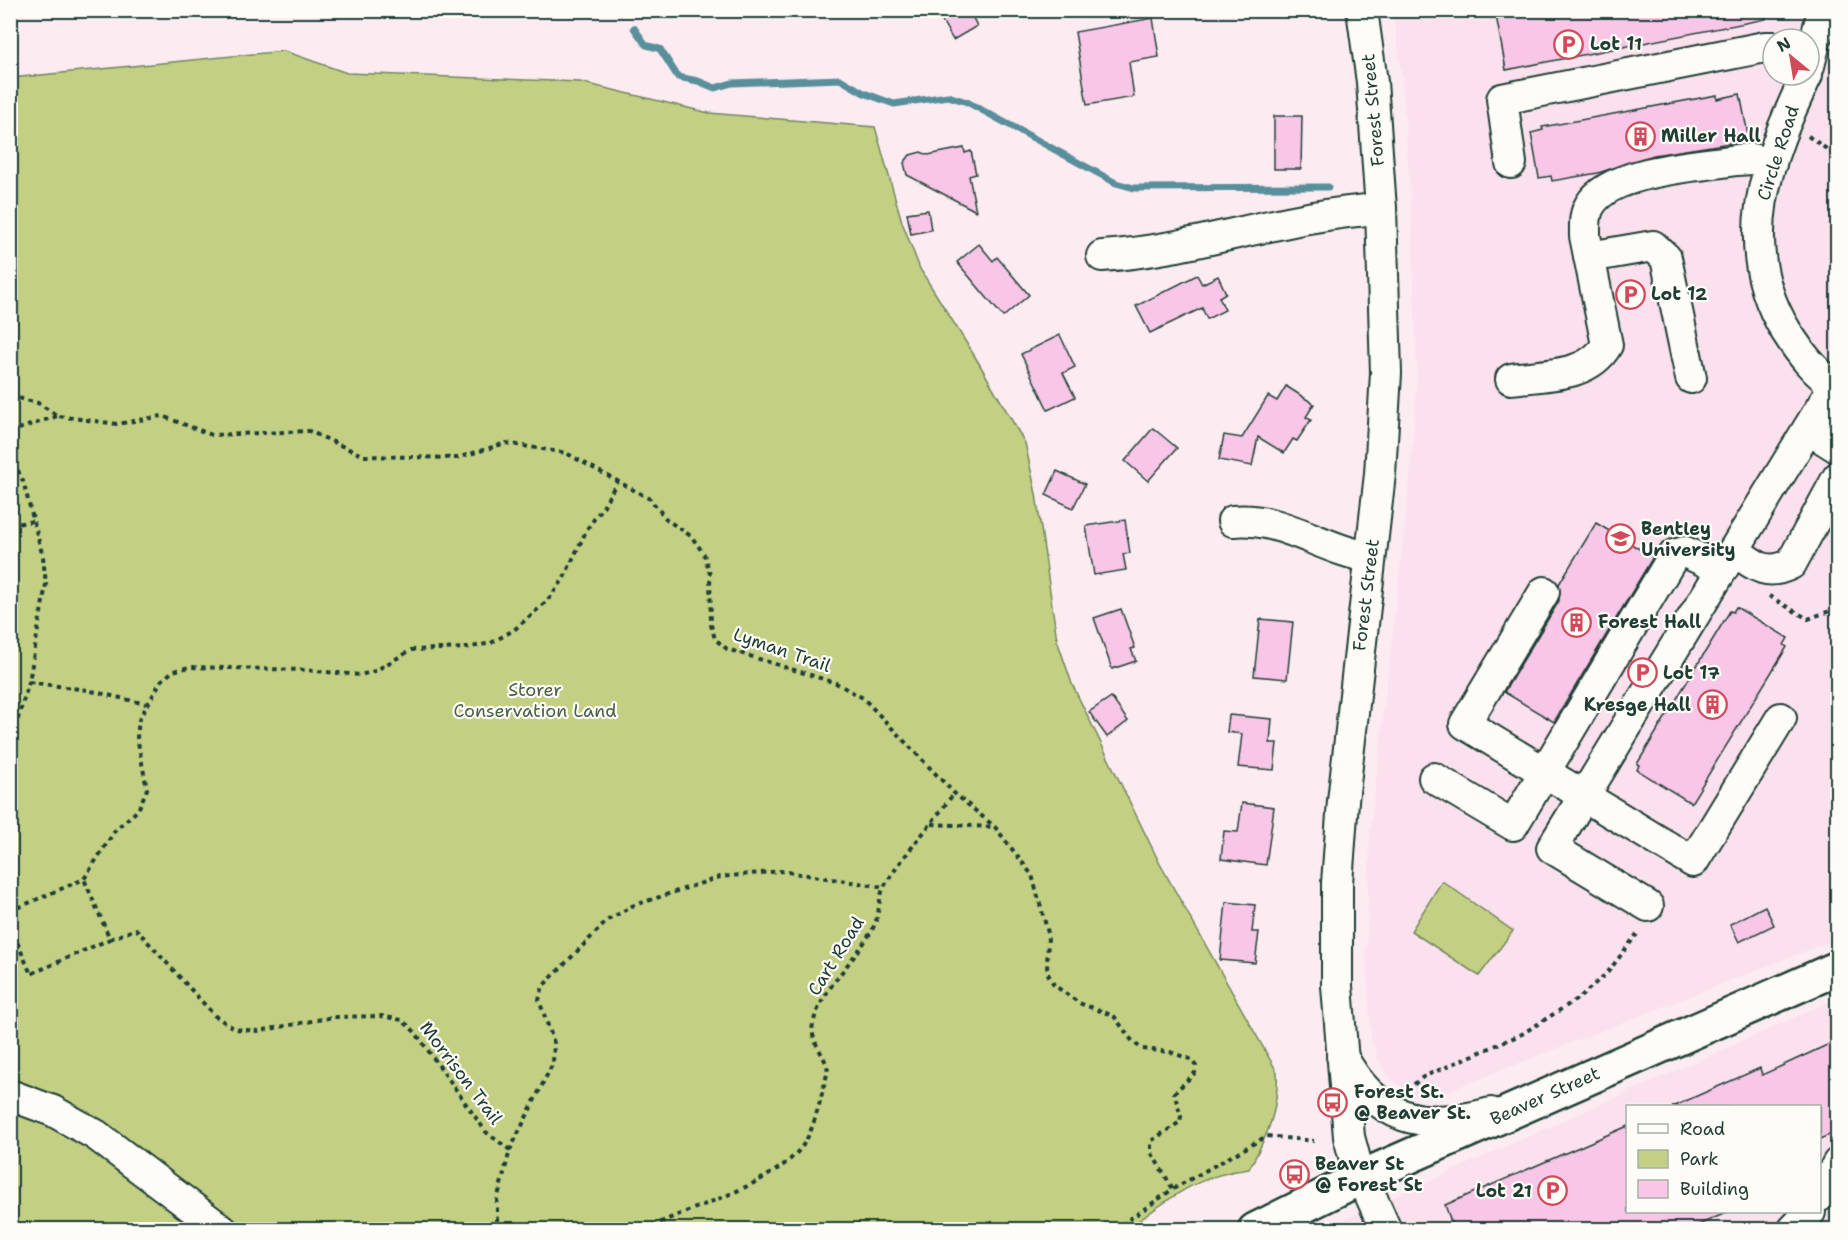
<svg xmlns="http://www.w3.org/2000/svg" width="1848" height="1240" font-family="'Shantell Sans',sans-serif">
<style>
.built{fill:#fbe1ee;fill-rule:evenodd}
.green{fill:#c3d084;stroke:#71865c;stroke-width:1.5}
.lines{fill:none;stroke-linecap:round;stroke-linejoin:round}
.stream{stroke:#598f9b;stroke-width:7}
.building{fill:#f8c6e6;stroke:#1f3d34;stroke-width:1.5}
.minor-casing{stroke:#1f3d34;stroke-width:34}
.major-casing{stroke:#1f3d34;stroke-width:38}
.path{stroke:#1f3d34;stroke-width:4;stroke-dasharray:4.5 4.5;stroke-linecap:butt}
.minor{stroke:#fdfcf7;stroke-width:30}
.major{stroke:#fdfcf7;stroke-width:33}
.labels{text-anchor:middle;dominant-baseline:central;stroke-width:4.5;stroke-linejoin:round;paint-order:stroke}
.poi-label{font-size:18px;font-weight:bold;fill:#1f3d34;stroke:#fdfcf7;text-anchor:start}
.street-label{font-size:18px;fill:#1f3d34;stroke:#fdfcf7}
.park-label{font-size:18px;fill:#486248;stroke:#fdfcf7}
</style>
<rect width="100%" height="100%" fill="#fcecf2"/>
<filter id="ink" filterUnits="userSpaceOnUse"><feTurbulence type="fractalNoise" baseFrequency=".0167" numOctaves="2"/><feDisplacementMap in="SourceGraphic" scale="12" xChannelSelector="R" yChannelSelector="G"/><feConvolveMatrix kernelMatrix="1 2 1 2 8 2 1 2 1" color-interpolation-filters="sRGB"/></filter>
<g filter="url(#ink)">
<!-- built -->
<g class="built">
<path d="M1393,11H1838L1837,939L1428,1099L1408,1093L1387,1075L1380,1064L1371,1039L1366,959L1370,832L1410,477L1417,374L1411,207L1402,79ZM1773,39H1809V75H1773Z"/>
<path d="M1837,998V1229L1323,1230L1375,1205ZM1628,1106H1820V1212H1628Z"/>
</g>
<!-- green -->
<g class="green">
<path d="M284,51L347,73L580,82L709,113L875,127L902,222L920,269L977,360L1025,443L1036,494L1057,640L1072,684L1160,864L1277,1072C1279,1111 1267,1136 1249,1169C1195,1175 1168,1200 1126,1230H11V78Z"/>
<path d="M1442,881L1513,931L1479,976L1411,931Z"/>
</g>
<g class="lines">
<!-- stream -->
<path class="stream" d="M634,28L646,45L660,49L678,77L698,81L715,88L732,83L840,79L864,93L894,104L948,96L967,102L1116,183L1134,188L1328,187"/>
</g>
<!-- building -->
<g class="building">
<path d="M936,10H969L977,26L953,40Z"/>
<path d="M1495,10H1765L1766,19L1506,70Z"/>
<path d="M1153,18L1159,57L1129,62L1134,97L1087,105L1075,32Z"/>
<path d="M1740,94L1749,140L1654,155L1598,173L1552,181L1551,176L1539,178L1531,133L1543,130L1542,127L1717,95V99Z"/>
<path d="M1274,116H1302L1301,169H1274Z"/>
<path d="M964,148L965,153L971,151L976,174L969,176L976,211L907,175L904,163L910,155L921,152L928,155Z"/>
<path d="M928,210L931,230L911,234L907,213Z"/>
<path d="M979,244L993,261L997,257L1029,295L1003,317L957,262Z"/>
<path d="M1197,275L1202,284L1218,276L1226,293L1219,297L1225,310L1207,319L1202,308L1150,333L1136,306Z"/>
<path d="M1060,335L1075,367L1063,373L1075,397L1048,410L1021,354Z"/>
<path d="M1286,386L1314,404L1306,417L1311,420L1297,441L1293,439L1284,453L1258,437L1252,466L1219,460L1224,435L1242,438L1268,396L1277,401Z"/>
<path d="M1153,428L1177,448L1148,481L1125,461Z"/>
<path d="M1057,471L1085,484L1073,508L1046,495Z"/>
<path d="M1125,520L1130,553L1123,554L1126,570L1094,575L1086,526Z"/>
<path d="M1596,523L1653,557L1554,722L1504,692L1559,601V584Z"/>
<path d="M1736,607L1788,638L1784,645L1787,647L1691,803L1637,770L1639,765L1637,764L1730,611L1733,612Z"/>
<path d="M1121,609L1135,648L1131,649L1136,661L1112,669L1094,618Z"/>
<path d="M1260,619L1293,622L1287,679L1254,676Z"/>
<path d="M1111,697L1128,721L1107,737L1089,712Z"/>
<path d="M1229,715L1272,719L1270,743H1277L1274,770L1238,767L1242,734L1227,732Z"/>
<path d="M1242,803L1274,807L1266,865L1221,859L1224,831L1238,832Z"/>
<path d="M1226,902L1255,905L1252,932H1259L1255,963L1220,960Z"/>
<path d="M1765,906L1774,925L1739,942L1730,924Z"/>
<path d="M1838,1040V1131L1820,1139V1107H1672L1760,1068L1762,1075Z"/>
<path d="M1628,1126V1212H1728L1687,1230H1454L1445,1205Z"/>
</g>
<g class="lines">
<defs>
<g id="minor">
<path d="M1362,10L1372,82L1381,209L1386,373L1380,474L1343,801L1337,883V986L1349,1137L1356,1163L1386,1230"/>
<path d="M1809,66L1823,10"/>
<path d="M1807,75C1767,158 1733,245 1786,331C1800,353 1815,373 1838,388"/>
<path d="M1511,163L1502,99L1765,47H1773"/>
<path d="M1102,256C1197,250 1286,214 1381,209"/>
<path d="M1589,257L1653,246L1666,258L1691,378"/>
<path d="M1511,379C1545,374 1588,378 1607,345L1585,236C1585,225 1584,215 1590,205C1610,170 1699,166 1737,160L1752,159L1771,164"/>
<path d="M1808,429L1838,448"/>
<path d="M1233,521C1282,516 1323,550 1370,557"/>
<path d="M1734,550C1754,565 1766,577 1791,564L1838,477"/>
<path d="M1544,592L1465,724L1584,796L1834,386"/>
<path d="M1434,778L1513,825L1674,555L1685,552L1722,569"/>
<path d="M1648,906L1552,848L1584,796L1693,862L1781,718"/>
<path d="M1342,1056C1377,1121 1423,1131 1491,1113"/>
<path d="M10,1095L53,1111L96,1135L222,1230"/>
<path d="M1820,1196L1838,1163"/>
<path d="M1793,1230L1810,1212"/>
</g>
<path id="major" d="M1255,1230L1362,1177L1838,968"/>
</defs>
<!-- minor casing -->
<use href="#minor" class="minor-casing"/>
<!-- major casing -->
<use href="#major" class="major-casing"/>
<!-- path -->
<g class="path">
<path d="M1808,136L1838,157"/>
<path d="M10,396L38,403L58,416L117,424L162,416L212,435L309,431L364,456L457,458L506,443L566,453L650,499L667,520L691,536L704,554L710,574L711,625L715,639L727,649L836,683L863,698L954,793L995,827L1032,875L1048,933L1047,972L1054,985L1079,1003L1114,1016L1133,1042L1142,1049L1170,1052L1190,1059L1196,1066L1195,1073L1174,1093L1181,1116L1180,1122L1151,1141V1152L1173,1189"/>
<path d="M10,432L57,416"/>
<path d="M10,454L23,481L43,557L46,584L29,682L10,745"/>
<path d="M10,525L33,521"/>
<path d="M1769,596L1808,619L1838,608"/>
<path d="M29,682L87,690L146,704"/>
<path d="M932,824L994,827"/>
<path d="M10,911L84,879L116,829L138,810L147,789L137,737L139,720L161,681L173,671L190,667L305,670L360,675L375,671L411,650L467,648L491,643L514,630L546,602L563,580L587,529L603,507L618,480"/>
<path d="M10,926L31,974L110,939L84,879"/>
<path d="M110,939L136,929L215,1016L235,1029L259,1031L333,1017L381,1016L402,1020L415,1032L486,1132L510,1150"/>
<path d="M1407,1090L1423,1077L1522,1034L1579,998L1608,972L1637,934"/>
<path d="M497,1230V1200L510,1150L553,1063L554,1043L539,1000L543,986L608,920L632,906L720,877L781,871L884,887"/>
<path d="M644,1230C690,1206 779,1185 805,1142C816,1124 822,1091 828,1071C826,1055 809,1041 813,1024C822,987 855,962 873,928C880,915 878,897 885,885C905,853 932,824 954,793"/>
<path d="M1114,1230L1173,1189L1267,1136L1314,1141"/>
</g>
<!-- minor -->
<use href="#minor" class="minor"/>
<!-- major -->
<use href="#major" class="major"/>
</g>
</g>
<!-- icons -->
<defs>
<symbol id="parking-ring" viewBox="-11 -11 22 22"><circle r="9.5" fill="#fdfcf7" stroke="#d1495b" stroke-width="1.5"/><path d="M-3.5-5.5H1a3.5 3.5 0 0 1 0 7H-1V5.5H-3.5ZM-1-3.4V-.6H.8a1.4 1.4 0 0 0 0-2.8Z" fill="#d1495b"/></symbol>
<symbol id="building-ring" viewBox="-11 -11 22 22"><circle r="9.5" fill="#fdfcf7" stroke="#d1495b" stroke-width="1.5"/><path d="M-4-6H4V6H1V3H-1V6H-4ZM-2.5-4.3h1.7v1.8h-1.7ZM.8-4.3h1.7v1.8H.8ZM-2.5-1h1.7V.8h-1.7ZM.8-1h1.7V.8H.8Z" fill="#d1495b"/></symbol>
<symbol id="university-ring" viewBox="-11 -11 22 22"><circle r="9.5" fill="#fdfcf7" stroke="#d1495b" stroke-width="1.5"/><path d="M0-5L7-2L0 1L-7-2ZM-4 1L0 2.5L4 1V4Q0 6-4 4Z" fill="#d1495b"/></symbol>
<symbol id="bus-ring" viewBox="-11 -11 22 22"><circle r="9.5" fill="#fdfcf7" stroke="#d1495b" stroke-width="1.5"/><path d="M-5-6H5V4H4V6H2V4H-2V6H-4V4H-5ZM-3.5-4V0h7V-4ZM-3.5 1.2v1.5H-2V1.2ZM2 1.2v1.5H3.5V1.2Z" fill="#d1495b"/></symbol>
</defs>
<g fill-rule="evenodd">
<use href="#parking-ring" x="1552" y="28" width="33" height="33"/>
<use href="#building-ring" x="1624" y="120" width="33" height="33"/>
<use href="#parking-ring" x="1614" y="278" width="33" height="33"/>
<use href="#university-ring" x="1604" y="522" width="33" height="33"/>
<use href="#building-ring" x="1560" y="606" width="33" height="33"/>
<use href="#parking-ring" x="1626" y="656" width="33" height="33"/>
<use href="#building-ring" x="1696" y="688" width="33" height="33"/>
<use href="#bus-ring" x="1316" y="1086" width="33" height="33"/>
<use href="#bus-ring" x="1278" y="1158" width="33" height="33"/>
<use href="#parking-ring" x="1536" y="1174" width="33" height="33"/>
</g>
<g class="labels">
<!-- poi labels -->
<g class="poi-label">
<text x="1590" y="44">Lot 11</text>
<text x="1661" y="136">Miller Hall</text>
<text x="1651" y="294">Lot 12</text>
<text x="1641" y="529">Bentley<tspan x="1641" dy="21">University</tspan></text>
<text x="1598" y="622">Forest Hall</text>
<text x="1663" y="673">Lot 17</text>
<text x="1691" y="705" text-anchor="end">Kresge Hall</text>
<text x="1354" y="1092">Forest St.<tspan x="1354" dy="21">@ Beaver St.</tspan></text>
<text x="1315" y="1164">Beaver St<tspan x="1315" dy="21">@ Forest St</tspan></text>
<text x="1532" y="1191" text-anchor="end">Lot 21</text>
</g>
<!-- street labels -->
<g class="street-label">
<text transform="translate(1373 110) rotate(-95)">Forest Street</text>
<text transform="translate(1778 153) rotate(-72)">Circle Road</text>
<text transform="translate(1366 595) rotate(-83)">Forest Street</text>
<text transform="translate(782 650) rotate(19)">Lyman Trail</text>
<text transform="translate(836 956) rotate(-58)">Cart Road</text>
<text transform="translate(461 1073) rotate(53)">Morrison Trail</text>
<text transform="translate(1545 1096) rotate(-24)">Beaver Street</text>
</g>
<!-- park labels -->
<g class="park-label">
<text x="535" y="690">Storer<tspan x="535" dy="21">Conservation Land</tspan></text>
</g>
</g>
<!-- margin -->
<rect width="1848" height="1240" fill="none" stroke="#fdfcf7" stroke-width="36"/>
<rect x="18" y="18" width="1812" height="1204" fill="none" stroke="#1f3d34" stroke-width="2" filter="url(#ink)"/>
<!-- legend -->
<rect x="1626" y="1105" width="195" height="108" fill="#fdfcf7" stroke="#a4b0a9" stroke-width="1.5"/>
<rect x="1638" y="1124" width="30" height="9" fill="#fdfcf7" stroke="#a4b0a9" stroke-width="1.5"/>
<text x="1680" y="1135" font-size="18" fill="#1f3d34">Road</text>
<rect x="1638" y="1150" width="30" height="18" fill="#c3d084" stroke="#a4b0a9" stroke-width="1.5"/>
<text x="1680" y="1165" font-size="18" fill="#1f3d34">Park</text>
<rect x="1638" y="1180" width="30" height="18" fill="#f8c6e6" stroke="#a4b0a9" stroke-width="1.5"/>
<text x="1680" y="1195" font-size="18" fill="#1f3d34">Building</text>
<!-- north arrow -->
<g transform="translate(1791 57) rotate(330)"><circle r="28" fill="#fdfcf7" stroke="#a4b0a9" stroke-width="1.5"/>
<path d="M0-4.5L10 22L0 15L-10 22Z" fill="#d1495b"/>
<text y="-9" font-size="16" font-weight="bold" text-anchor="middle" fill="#1f3d34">N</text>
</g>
</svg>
